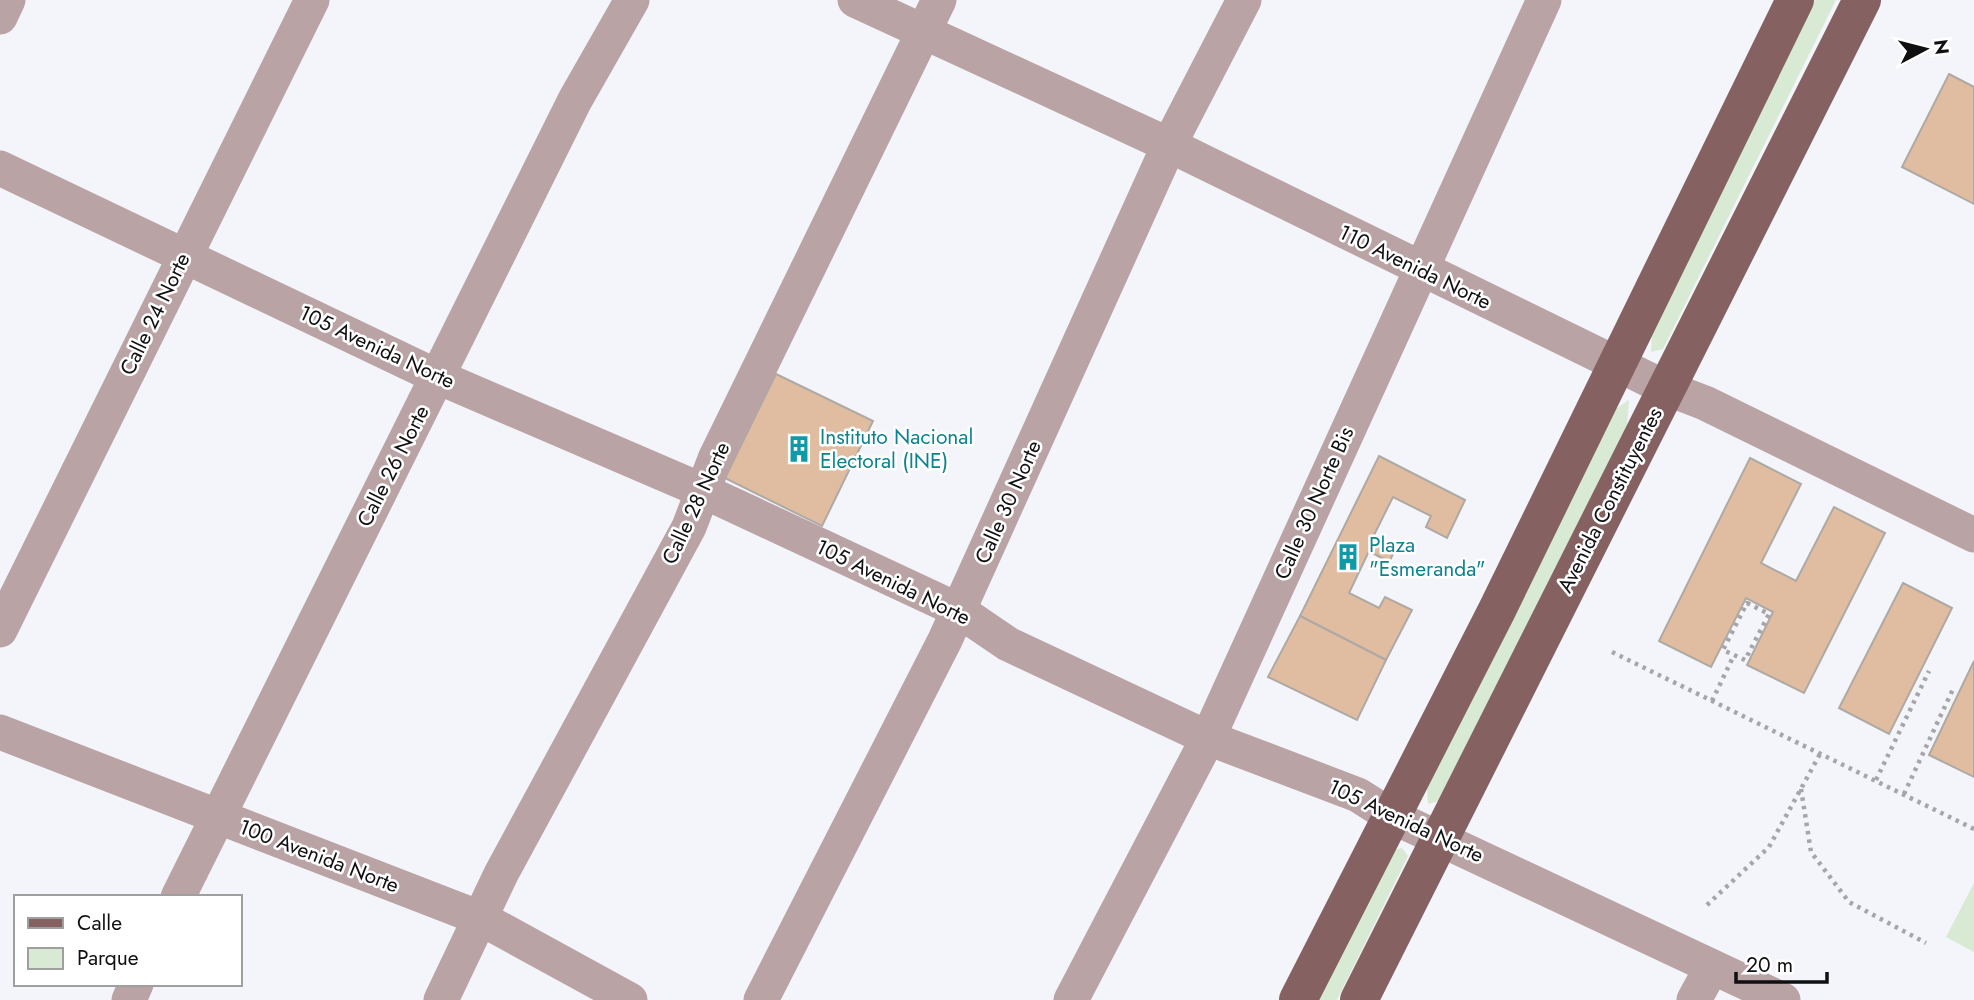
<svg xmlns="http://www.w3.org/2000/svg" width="1974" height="1000" font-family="Jost,sans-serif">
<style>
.green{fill:#d9ead4}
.building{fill:#e0bda1;stroke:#afa9a4;stroke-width:2}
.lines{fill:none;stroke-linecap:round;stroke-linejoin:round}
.path{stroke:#a5a5aa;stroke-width:4.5;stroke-dasharray:3.5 5;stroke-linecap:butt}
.minor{stroke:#b9a3a4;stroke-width:35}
.major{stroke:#856162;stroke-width:38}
.labels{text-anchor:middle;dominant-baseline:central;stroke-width:5;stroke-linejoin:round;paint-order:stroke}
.street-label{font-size:21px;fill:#100f12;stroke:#fff}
.culture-label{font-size:21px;fill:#0d838f;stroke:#fff;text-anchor:start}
</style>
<rect width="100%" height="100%" fill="#f4f4fb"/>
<!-- green -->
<g class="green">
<path d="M1815,0H1836L1663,349L1651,352L1652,334Z"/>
<path d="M1629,400L1627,426L1442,800L1428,804L1427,788L1614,410Z"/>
<path d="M1402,848L1408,856L1337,1000H1318L1393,850Z"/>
<path d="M1974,883V952L1946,937Z"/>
</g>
<!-- building -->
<g class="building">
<path d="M1949,74L1974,87V204L1902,167Z"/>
<path d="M776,374L873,421L822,526L725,478Z"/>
<path d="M1379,456L1465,500L1447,538L1426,527L1431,516L1393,497L1372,539L1395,550L1389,562L1369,551L1349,593L1379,608L1385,597L1412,610L1386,660L1300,616Z"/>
<path d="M1750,458L1801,484L1761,563L1796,581L1834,507L1885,533L1804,693L1747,665L1773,612L1746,598L1711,667L1659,641Z"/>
<path d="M1903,583L1952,608L1889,734L1839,708Z"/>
<path d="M1300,616L1386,660L1357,720L1268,677Z"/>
<path d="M1974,661V777L1929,755Z"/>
</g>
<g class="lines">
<!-- path -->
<g class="path">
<path d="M1747,603L1769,614L1745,660L1723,650Z"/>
<path d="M1612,652L1974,829"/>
<path d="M1712,701L1734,655"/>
<path d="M1876,780L1929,671"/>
<path d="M1801,789L1811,852L1849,902L1926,943"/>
<path d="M1904,794L1954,687"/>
<path d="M1707,905L1769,847L1820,754"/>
</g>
<!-- minor -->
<g class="minor">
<path d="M855,0L1169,145L1666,388L1705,403L1974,535"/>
<path d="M0,17L8,0"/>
<path d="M0,168L438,377L701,490L958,610L1008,644L1208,738L1358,795L1391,816L1783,1000"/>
<path d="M0,630L312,0"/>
<path d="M0,732L480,918L630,1000"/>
<path d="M178,897L575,100L632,0"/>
<path d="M129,1000L136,984"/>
<path d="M441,1000L501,874L689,527L715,459L939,0"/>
<path d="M761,1000L945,640L1169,145L1244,0"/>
<path d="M1071,1000L1208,738L1544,0"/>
<path d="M1694,1000L1712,967"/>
</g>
<!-- major -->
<g class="major">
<path d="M1298,1000L1497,610L1795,0"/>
<path d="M1359,1000L1862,0"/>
</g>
</g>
<!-- icons -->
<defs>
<symbol id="building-bare" viewBox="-9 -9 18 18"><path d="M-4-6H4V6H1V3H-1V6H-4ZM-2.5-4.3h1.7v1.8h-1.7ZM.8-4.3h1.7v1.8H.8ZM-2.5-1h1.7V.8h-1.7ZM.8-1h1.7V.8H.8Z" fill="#0f9aa8" stroke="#fff" stroke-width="2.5" paint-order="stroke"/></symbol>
</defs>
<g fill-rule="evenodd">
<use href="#building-bare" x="780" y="430" width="38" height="38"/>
<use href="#building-bare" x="1329" y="538" width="38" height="38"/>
</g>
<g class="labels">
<!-- street labels -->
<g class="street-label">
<text transform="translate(1415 267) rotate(26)">110 Avenida Norte</text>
<text transform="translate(155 314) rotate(-64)">Calle 24 Norte</text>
<text transform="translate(377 347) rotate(25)">105 Avenida Norte</text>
<text transform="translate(393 466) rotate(-63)">Calle 26 Norte</text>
<text transform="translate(1610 500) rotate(-63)">Avenida Constituyentes</text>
<text transform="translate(1008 502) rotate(-66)">Calle 30 Norte</text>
<text transform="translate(696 503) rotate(-65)">Calle 28 Norte</text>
<text transform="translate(1314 503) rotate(-66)">Calle 30 Norte Bis</text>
<text transform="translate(893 582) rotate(26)">105 Avenida Norte</text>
<text transform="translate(1406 821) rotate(25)">105 Avenida Norte</text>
<text transform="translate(319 856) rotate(21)">100 Avenida Norte</text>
</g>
<!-- culture labels -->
<g class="culture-label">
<text x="820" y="437">Instituto Nacional<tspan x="820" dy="24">Electoral (INE)</tspan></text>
<text x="1369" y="545">Plaza<tspan x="1369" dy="24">"Esmeranda"</tspan></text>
</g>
</g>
<!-- legend -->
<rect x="14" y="895" width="228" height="91" fill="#ffffff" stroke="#9f9fa0" stroke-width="2"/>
<rect x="28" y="918" width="35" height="10" fill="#856162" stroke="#9f9fa0" stroke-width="2"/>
<text x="77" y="930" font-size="21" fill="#100f12">Calle</text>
<rect x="28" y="948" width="35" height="21" fill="#d9ead4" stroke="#9f9fa0" stroke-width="2"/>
<text x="77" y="965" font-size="21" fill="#100f12">Parque</text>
<!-- north arrow -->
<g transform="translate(1925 49) rotate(83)" stroke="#ffffff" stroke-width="5" paint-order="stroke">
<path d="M0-5L12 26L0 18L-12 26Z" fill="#100f12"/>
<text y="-10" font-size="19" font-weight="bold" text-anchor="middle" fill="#100f12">N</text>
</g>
<!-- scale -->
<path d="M1736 972v10h91v-10" fill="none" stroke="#100f12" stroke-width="3.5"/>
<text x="1746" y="972" font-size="21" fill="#100f12" stroke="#ffffff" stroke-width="5" paint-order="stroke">20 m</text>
</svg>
